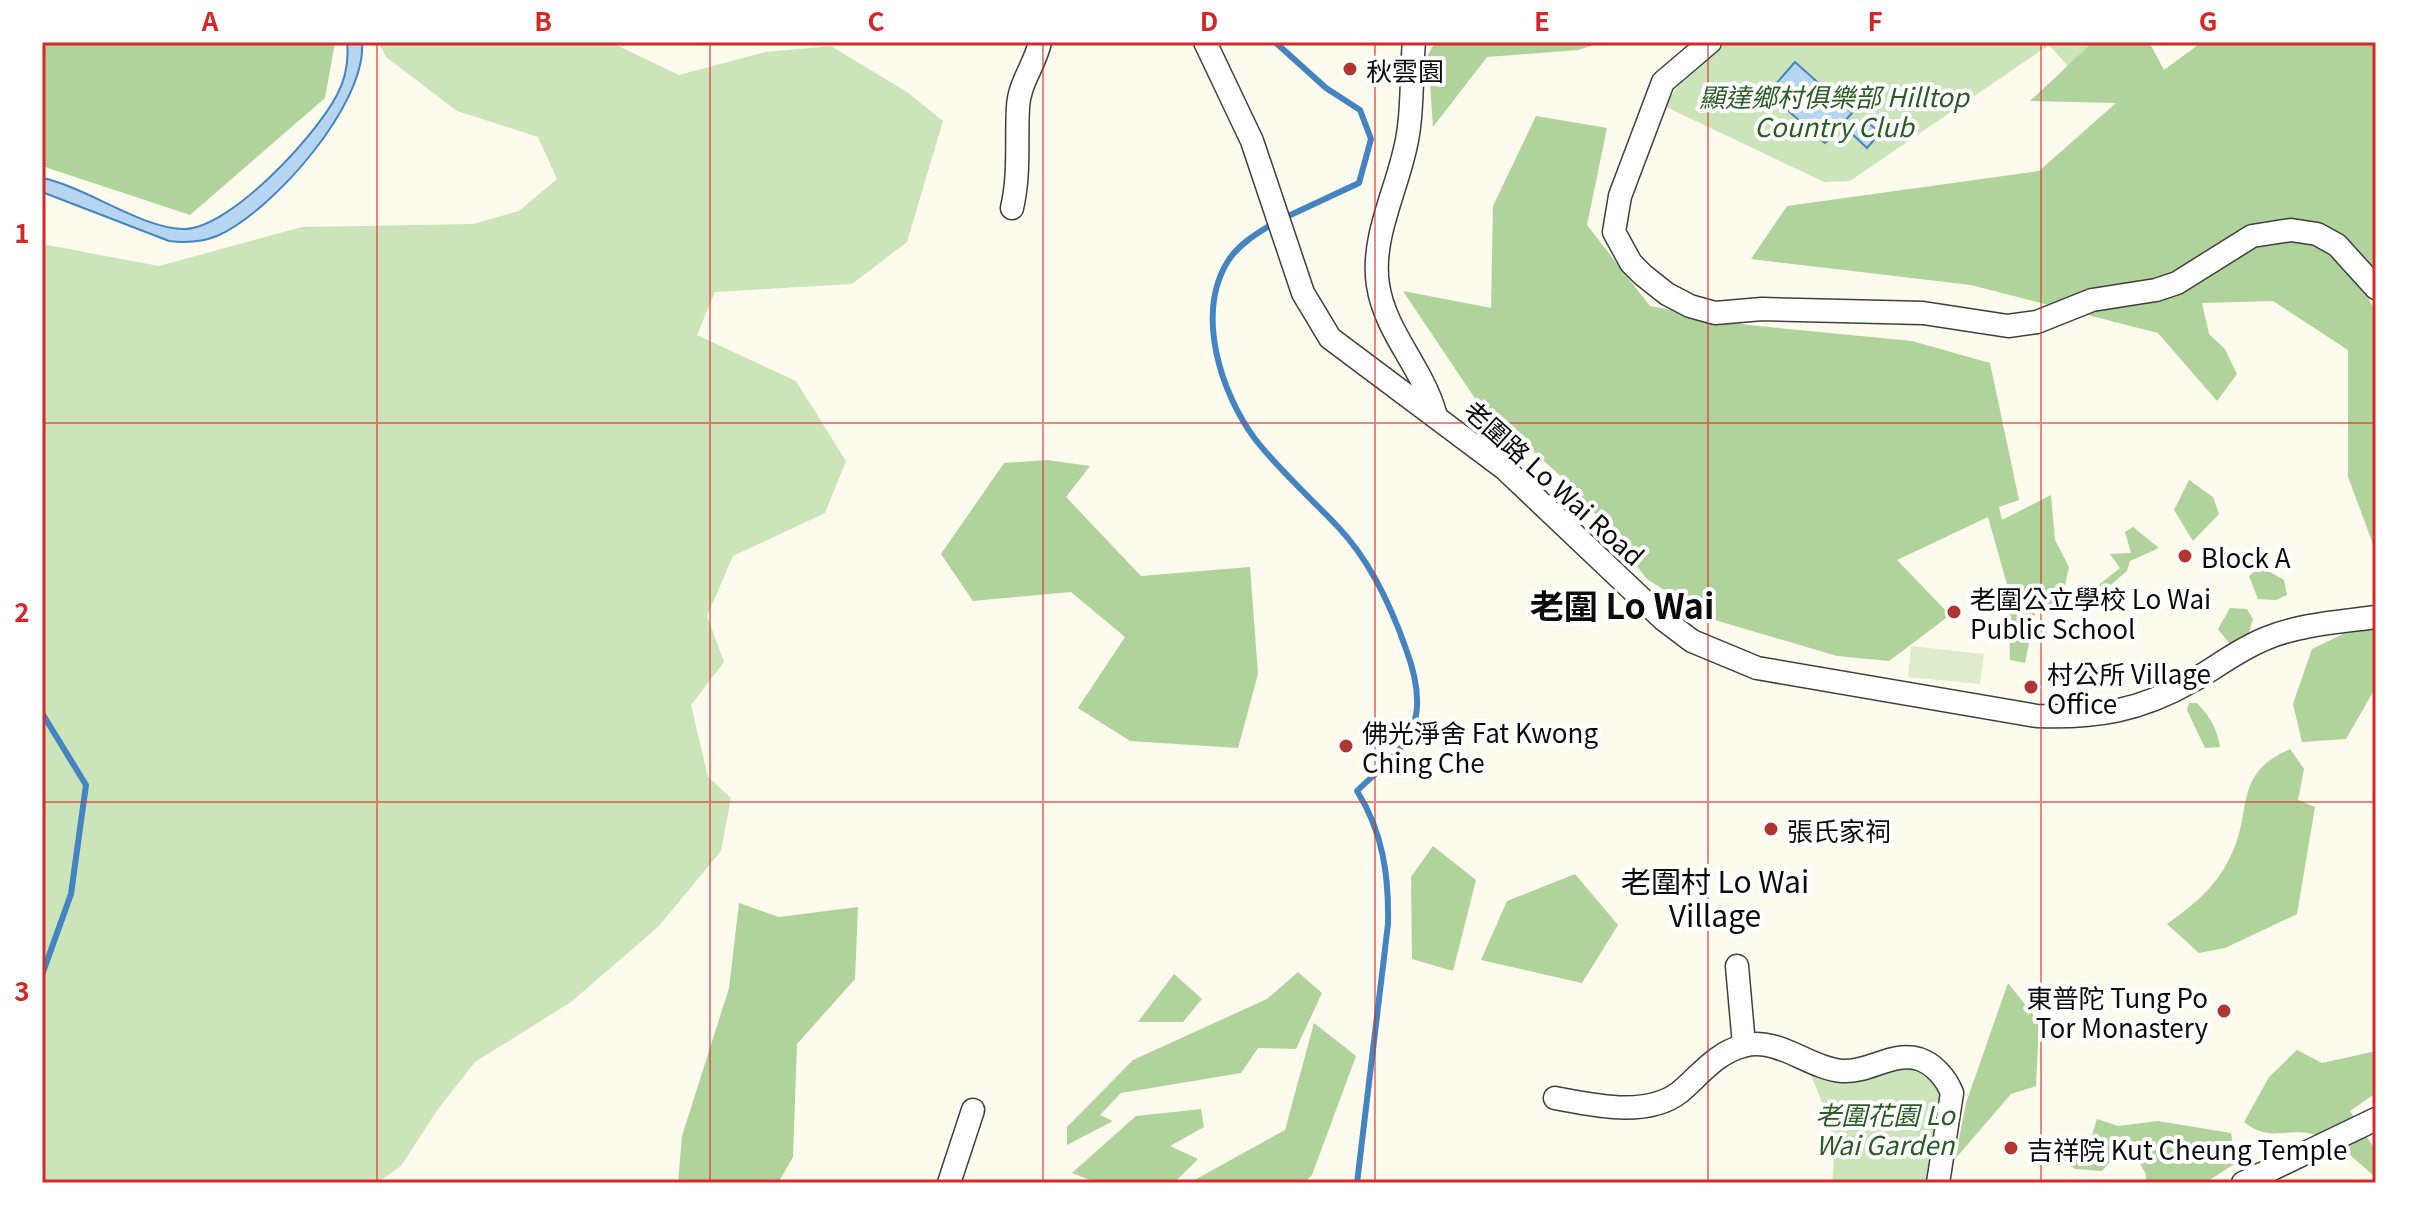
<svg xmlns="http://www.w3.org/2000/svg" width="2418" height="1225" font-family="Georgia,'Noto Sans TC',serif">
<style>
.green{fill:#cce4ba}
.forest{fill:#afd39a}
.pitch{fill:#deeccb}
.water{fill:#b6d5f0;stroke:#4484c0;stroke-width:2}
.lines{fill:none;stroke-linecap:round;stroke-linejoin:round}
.stream{stroke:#4484c0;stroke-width:6}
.minor-casing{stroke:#3f3f3f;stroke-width:25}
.minor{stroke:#fff;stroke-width:22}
.grid{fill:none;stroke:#d62828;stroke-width:2;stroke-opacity:0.55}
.poi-dot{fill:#af3631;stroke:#fff;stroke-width:3}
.labels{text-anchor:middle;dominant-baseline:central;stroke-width:8;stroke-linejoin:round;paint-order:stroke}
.poi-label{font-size:26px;fill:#0c0c0c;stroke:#fff;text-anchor:start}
.park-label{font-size:26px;font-style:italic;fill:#2a5d23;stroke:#fff}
.street-label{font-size:26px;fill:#0c0c0c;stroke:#fff}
.quarter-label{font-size:30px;fill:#0c0c0c;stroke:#fff}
.district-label{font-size:34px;font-weight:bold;fill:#0c0c0c;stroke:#fff}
.neatline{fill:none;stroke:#d62828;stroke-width:3}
.grid-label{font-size:26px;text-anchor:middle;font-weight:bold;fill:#d62828}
</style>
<rect width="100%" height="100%" fill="#fdfbed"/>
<!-- green -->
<g class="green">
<path d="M378,42H610L679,75L765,52L831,46L907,92L943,121L907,242L852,284L715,292L697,335L796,381L846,461L825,513L733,556L707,616L724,662L691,705L708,777L731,798L721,851L658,927L571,1002L475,1062L438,1109L401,1166L377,1183H42V244L159,266L302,227L473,224L519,211L557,179L538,137L457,111L386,57Z"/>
<path d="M1728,42H2132L2074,73L2049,45L1850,181L1824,182L1664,106L1678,86Z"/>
<path d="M1903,1068L1920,1069L1943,1084L1929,1183H1832C1838,1138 1828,1114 1810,1074L1828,1079Z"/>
</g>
<!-- forest -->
<g class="forest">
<path d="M42,42H335L325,98L190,215L42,166Z"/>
<path d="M1435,42H1603L1578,50L1487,57L1433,127L1428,55Z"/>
<path d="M2093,42H2149L2164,70L2202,42H2376V269L2359,282L2376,312V552L2348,477V350L2273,301L2202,303L2209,334L2225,349L2237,374L2217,401L2158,333L1971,285L1751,259L1787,206L2039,171L2116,103L2030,101Z"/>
<path d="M1536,116L1607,128L1587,225L1650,306L1748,325L1912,341L1990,363L2019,500L1999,507L2002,520L2051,495L2055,540L2069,567L2059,614L2037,602L2025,663L2010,660L2008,588L1988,517L1897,560L1950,615L1889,661L1837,656L1708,618L1647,579L1578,492L1474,397L1403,291L1491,308L1493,206Z"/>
<path d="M1047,460L1090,466L1066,497L1141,576L1250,567L1258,674L1238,748L1130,741L1078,708L1125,637L1071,592L973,601L941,554L1004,463Z"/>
<path d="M2189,480L2213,497L2219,514L2193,541L2174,510Z"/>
<path d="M2133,527L2159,548L2130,561L2127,571L2100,594L2095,588L2120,568L2110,554L2131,553L2125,532Z"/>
<path d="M2261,567L2284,580L2287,595L2276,600L2258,599L2249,576Z"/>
<path d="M2230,608L2247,609L2253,619L2246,642L2229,643L2218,629Z"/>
<path d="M2376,627V728L2373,692L2346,739L2302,742L2293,704L2312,649L2349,631Z"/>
<path d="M2189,703H2197C2210,717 2217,728 2220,747L2205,748L2187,710Z"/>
<path d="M2290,749L2304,769L2298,800L2315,807L2297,914L2225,948L2199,953L2167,924C2197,902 2217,887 2233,851C2252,808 2234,773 2290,749Z"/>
<path d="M1433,846L1476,880L1453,971L1412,959L1411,877Z"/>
<path d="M1575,874L1618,925L1582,983L1481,960L1507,901Z"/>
<path d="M739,903L779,917L858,907L855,979L797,1044L793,1157L778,1183H678L682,1136L729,988Z"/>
<path d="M1298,972L1322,993L1296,1049L1258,1048L1241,1073L1121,1093L1100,1115L1113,1121L1067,1145V1127L1133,1060L1267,999Z"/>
<path d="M1174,974L1202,999L1183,1022H1138Z"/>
<path d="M2008,983L2039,1022L2036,1086L2011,1094L1955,1159L1966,1103Z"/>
<path d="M1314,1023L1356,1056L1312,1175L1304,1183H1189L1285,1130Z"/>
<path d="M2297,1050L2322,1063L2376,1051V1093L2350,1111L2376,1151V1173L2373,1175C2357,1161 2336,1141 2316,1135C2287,1126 2272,1144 2244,1122L2269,1077Z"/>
<path d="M1201,1109L1204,1127L1170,1146L1198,1159L1174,1183H1098L1072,1173L1136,1116Z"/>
<path d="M2097,1119L2118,1126L2158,1121L2231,1133L2236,1163L2205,1183H2146V1174L2127,1142L2102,1171L2075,1169L2050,1148L2087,1150Z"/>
</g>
<!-- pitch -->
<path class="pitch" d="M1911,646L1984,654L1980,684L1908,677Z"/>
<!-- water -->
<g class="water">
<path d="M347,42H362C367,104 272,212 217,236C202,242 186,243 169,241L42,192V178C87,187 144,230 185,229C232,227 316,135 337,95C346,78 349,61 347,42Z"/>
<path d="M1795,62L1852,113L1825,143L1768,93Z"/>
<path d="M1864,119L1880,133L1867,148L1851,133Z"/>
</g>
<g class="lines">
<!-- stream -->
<g class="stream">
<path d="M1275,42L1326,88L1360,110L1371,139L1359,183L1284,218"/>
<path d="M1274,223C1257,233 1238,245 1228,261C1195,314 1221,393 1255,439C1280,471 1311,498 1339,528C1371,562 1391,606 1406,649C1415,673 1422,702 1413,727C1404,752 1376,772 1357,791C1383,832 1389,876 1388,924L1357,1183"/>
<path d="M42,713L86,785L71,894L42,975"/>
</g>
<defs>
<g id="minor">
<path d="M1205,42L1252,141L1303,293L1330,338L1505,469L1663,619L1692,641L1757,668L2037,716C2096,718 2140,711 2192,681C2217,667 2239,649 2267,638C2301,624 2340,622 2376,617"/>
<path d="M1414,42C1411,72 1413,104 1408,134C1401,183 1370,235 1378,285C1385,332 1422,367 1435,413"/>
<path d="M1710,42L1663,82L1620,196L1614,232L1631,263L1643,275L1667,294L1690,306L1715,313L1762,309L1923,313L2008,326L2037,322L2092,300L2156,290L2177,283L2252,236L2291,230L2317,234L2337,245L2376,288"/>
<path d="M1012,208C1020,173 1016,142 1018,107C1019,83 1035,65 1040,42"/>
<path d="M1737,966L1744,1045"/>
<path d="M1555,1098C1593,1105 1647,1118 1680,1092C1700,1075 1716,1053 1743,1046C1778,1036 1808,1068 1842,1071C1869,1073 1892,1051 1919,1059C1934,1064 1946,1078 1952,1093L1938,1183"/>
<path d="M949,1183L973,1110"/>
<path d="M2243,1183L2376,1119"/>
</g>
</defs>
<!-- minor casing -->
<use href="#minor" class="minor-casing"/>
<!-- minor -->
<use href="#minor" class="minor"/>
</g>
<!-- grid -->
<path class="grid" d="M377,42V1183M710,42V1183M1043,42V1183M1375,42V1183M1708,42V1183M2041,42V1183M42,423H2376M42,802H2376"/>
<!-- markers -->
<g class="poi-dot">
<circle cx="1350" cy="69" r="8"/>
<circle cx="2185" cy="556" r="8"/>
<circle cx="1954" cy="612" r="8"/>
<circle cx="2031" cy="687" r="8"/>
<circle cx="1346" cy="746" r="8"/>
<circle cx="1771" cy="829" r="8"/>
<circle cx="2224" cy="1011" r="8"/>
<circle cx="2011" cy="1148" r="8"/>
</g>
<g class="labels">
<!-- poi labels -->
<g class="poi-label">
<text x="1366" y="69">秋雲園</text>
<text x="2201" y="556">Block A</text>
<text x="1970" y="597">老圍公立學校 Lo Wai<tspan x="1970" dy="30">Public School</tspan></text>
<text x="2047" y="672">村公所 Village<tspan x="2047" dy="30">Office</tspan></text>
<text x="1362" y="731">佛光淨舍 Fat Kwong<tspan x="1362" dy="30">Ching Che</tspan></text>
<text x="1787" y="829">張氏家祠</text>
<text x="2208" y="996" text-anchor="end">東普陀 Tung Po<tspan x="2208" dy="30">Tor Monastery</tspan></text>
<text x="2027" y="1148">吉祥院 Kut Cheung Temple</text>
</g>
<!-- park labels -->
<g class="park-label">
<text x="1834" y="95">顯達鄉村俱樂部 Hilltop<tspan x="1834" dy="30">Country Club</tspan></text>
<text x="1885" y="1113">老圍花園 Lo<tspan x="1885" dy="30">Wai Garden</tspan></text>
</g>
<!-- street labels -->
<g class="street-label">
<text transform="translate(1555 482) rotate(42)">老圍路 Lo Wai Road</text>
</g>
<!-- quarter labels -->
<g class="quarter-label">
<text x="1715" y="880">老圍村 Lo Wai<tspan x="1715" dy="34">Village</tspan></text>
</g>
<!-- district labels -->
<g class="district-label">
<text x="1622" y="604">老圍 Lo Wai</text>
</g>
</g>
<!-- border -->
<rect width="2418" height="1225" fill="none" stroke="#ffffff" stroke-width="88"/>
<rect x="44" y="44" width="2330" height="1137" class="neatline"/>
<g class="grid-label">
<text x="210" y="31">A</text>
<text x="543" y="31">B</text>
<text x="876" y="31">C</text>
<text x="1209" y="31">D</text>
<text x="1542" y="31">E</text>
<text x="1875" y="31">F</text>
<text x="2208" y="31">G</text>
<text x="22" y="243">1</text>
<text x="22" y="622">2</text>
<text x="22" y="1001">3</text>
</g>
</svg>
